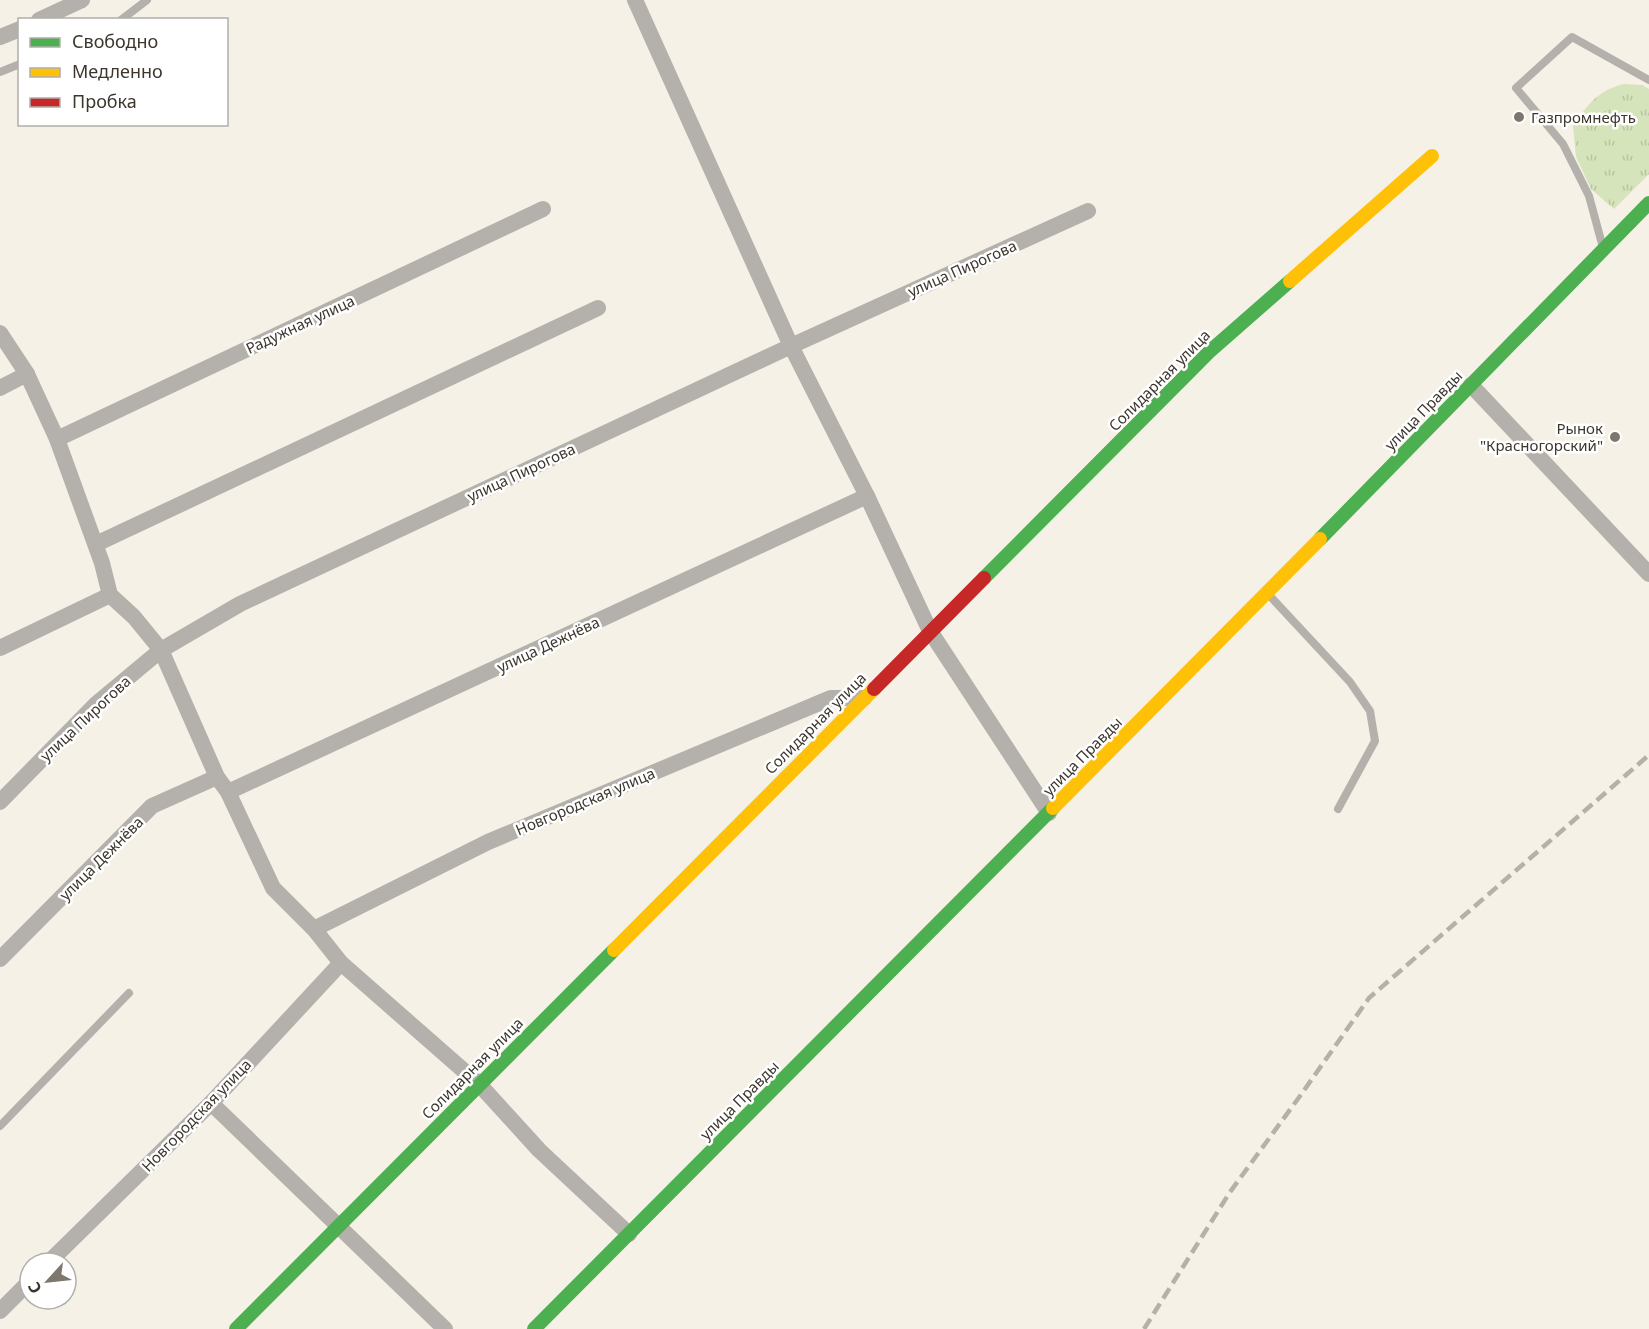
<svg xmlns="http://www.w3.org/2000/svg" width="1649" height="1329" font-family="'Noto Sans',sans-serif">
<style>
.park{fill:url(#park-tufts)}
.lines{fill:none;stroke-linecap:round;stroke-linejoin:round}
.lane{stroke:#b4b0ab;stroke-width:8}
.street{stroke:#b4b0ab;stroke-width:16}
.fast{stroke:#4caf50;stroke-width:14}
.slow{stroke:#ffc107;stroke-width:14}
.jam{stroke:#c62828;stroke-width:14}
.rail{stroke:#b4b0aa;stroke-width:4.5;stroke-dasharray:12 6;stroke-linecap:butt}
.poi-dot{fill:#7d776e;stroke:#fff;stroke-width:2}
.labels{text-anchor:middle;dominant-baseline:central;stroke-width:5;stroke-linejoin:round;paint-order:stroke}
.poi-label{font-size:15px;fill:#3c362d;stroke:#fff;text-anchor:start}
.street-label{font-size:15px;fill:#3c362d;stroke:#fff}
</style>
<defs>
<pattern id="park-tufts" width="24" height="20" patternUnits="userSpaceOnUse" patternTransform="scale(1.5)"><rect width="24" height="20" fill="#d6e4bb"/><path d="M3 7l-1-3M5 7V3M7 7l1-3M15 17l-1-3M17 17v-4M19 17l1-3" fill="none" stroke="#b9c4a1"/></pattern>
</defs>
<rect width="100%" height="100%" fill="#f6f1e6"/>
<!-- park -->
<path class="park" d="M1624,84L1642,85L1649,89V174L1614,209L1591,189L1576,157L1573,126C1588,104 1598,90 1624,84Z"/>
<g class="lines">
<!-- lane -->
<g class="lane">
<path d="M121,20L147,0"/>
<path d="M0,72L20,64"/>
<path d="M1602,244L1589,196L1563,144L1516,88L1572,37L1649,80"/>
<path d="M1269,595L1350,682L1370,711L1375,741L1338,809"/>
<path d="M0,1126L129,993"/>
</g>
<!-- street -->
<g class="street">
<path d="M635,0L791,346L867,496L930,631L1049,813"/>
<path d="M39,20L82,0"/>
<path d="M0,37L20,29"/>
<path d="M0,333L27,374L57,439L102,563L110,595L134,617L161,650L217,777L228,792L273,888L314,929L341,963L479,1084L539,1150L629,1234"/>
<path d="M1471,385L1649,574"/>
<path d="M0,388L27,374"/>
<path d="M57,439L543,209"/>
<path d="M96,544L598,308"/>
<path d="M0,648L110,595"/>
<path d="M228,792L867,496"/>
<path d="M0,802L95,705L161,650L240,604L791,346L1088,211"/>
<path d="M314,929L488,842L831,698H864"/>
<path d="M0,959L152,806L217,777"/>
<path d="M211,1103L445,1329"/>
<path d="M48,1263L211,1103L341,963"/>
<path d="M0,1311L30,1281"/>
</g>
<!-- fast -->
<g class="fast">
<path d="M1320,539L1649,203"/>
<path d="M984,578L1209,352L1290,281"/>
<path d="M236,1329L614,950"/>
<path d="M534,1329L1053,808"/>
</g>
<!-- slow -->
<g class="slow">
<path d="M1290,281L1432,156"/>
<path d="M1053,808L1320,539"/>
<path d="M614,950L874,689"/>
</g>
<!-- jam -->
<path class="jam" d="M874,689L984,578"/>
<!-- rail -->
<path class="rail" d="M1144,1329L1230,1192L1300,1096L1369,998L1649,755"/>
</g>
<!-- markers -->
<g class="poi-dot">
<circle cx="1519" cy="117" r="6"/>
<circle cx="1615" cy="437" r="6"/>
</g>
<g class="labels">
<!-- poi labels -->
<g class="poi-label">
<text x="1531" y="117">Газпромнефть</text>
<text x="1603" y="428" text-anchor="end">Рынок<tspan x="1603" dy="17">"Красногорский"</tspan></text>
</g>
<!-- street labels -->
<g class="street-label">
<text transform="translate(962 268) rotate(-24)">улица Пирогова</text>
<text transform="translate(300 324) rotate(-25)">Радужная улица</text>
<text transform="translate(1159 380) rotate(-45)">Солидарная улица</text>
<text transform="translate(1423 410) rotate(-46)">улица Правды</text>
<text transform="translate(521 472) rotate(-25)">улица Пирогова</text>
<text transform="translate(548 644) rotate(-25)">улица Дежнёва</text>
<text transform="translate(85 718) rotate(-43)">улица Пирогова</text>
<text transform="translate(815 723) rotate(-45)">Солидарная улица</text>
<text transform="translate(1082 756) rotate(-45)">улица Правды</text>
<text transform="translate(585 801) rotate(-23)">Новгородская улица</text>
<text transform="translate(101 858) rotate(-45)">улица Дежнёва</text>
<text transform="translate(472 1068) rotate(-45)">Солидарная улица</text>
<text transform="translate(739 1100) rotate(-45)">улица Правды</text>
<text transform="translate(196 1115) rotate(-46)">Новгородская улица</text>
</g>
</g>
<!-- legend -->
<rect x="18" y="18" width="210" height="108" fill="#ffffff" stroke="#b1afab" stroke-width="1.5"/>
<rect x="30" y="38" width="30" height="9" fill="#4caf50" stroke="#b1afab" stroke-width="1.5"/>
<text x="72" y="48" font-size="18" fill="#3c362d">Свободно</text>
<rect x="30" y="68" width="30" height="9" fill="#ffc107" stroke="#b1afab" stroke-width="1.5"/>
<text x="72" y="78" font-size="18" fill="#3c362d">Медленно</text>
<rect x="30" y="98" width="30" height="9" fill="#c62828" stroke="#b1afab" stroke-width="1.5"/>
<text x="72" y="108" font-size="18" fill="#3c362d">Пробка</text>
<!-- north arrow -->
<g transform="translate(48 1281) rotate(243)"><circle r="28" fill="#ffffff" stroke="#b1afab" stroke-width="1.5"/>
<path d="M0-4.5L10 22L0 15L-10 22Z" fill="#7d776e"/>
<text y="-9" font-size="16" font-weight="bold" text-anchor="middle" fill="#3c362d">С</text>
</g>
</svg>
